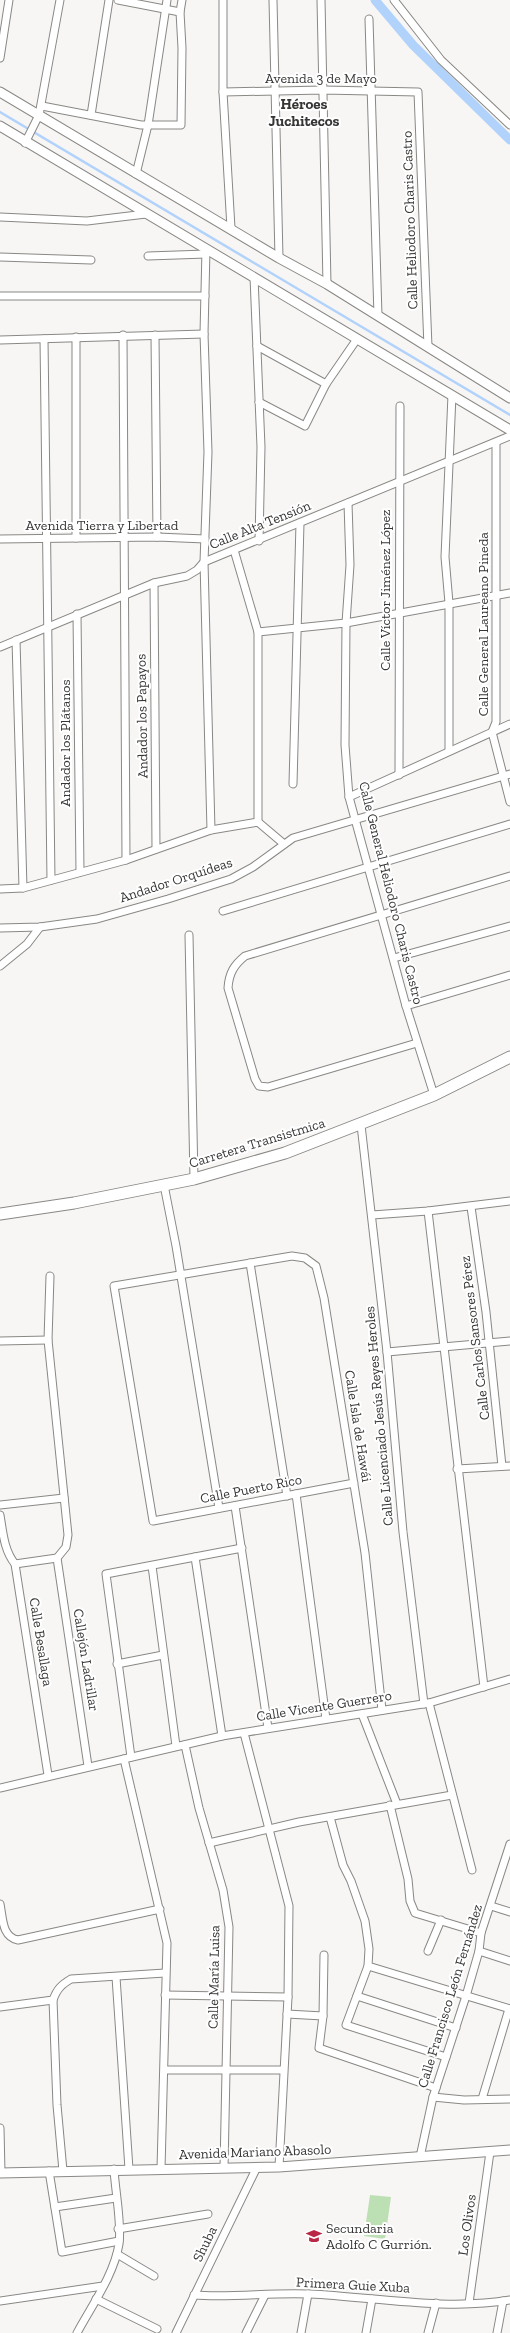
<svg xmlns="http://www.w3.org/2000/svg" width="510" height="2333" font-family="'Zilla Slab',serif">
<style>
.green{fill:#bcdfb4}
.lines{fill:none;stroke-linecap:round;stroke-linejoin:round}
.stream{stroke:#b1d2fb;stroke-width:2.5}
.canal{stroke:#b1d2fb;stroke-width:9}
.minor-casing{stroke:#898885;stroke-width:9}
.tertiary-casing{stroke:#898885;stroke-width:11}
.primary-casing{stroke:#898885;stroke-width:13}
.minor{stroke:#fff;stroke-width:7}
.tertiary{stroke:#fff;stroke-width:9}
.primary{stroke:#fff;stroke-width:11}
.labels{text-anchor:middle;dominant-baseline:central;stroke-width:4;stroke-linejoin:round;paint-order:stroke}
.street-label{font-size:14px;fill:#373635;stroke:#fff}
.poi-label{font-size:14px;fill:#373635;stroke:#fff;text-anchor:start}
.neighbourhood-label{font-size:15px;font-weight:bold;fill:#373635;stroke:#fff}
</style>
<rect width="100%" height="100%" fill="#f8f6f4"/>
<!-- green -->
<path class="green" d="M370,2195L391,2197L385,2239L364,2236Z"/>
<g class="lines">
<!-- stream -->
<path class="stream" d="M0,112L510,415"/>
<!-- canal -->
<path class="canal" d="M375,0L413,45L510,140"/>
<defs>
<g id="minor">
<path d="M118,0L180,12"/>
<path d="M223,0V92L231,228"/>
<path d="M273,0L279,258"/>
<path d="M321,0L327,284"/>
<path d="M394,0L441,60L510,125"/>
<path d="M369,19L378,316"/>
<path d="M0,58L9,0"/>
<path d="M223,92L323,90L418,92L428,347"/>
<path d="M42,106L141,125H181L182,48L180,12L182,0"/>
<path d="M91,115L109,0"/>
<path d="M25,143L39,115L60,0"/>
<path d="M136,174L148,125L167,0"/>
<path d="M0,217L87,221L146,214"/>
<path d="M206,249L204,334L208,452L204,562L211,830"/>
<path d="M148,256L206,254"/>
<path d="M0,257L91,260"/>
<path d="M254,277L261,447L259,541"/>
<path d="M0,296H205"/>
<path d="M123,335L126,860"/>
<path d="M155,335L157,537"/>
<path d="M76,337V538"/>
<path d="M44,339L51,880"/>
<path d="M0,340L204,334"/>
<path d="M257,346L326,384"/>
<path d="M259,402L305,426L326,384L357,339"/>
<path d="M496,443V722L492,732L510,802"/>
<path d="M348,503L350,565L346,623L345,745L349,797L406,1006L434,1095"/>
<path d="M0,539L157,537L205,539"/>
<path d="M234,550L258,632V822"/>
<path d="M154,583L156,849"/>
<path d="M77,614L80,872"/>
<path d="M258,632L346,623L510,593"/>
<path d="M16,640L23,888"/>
<path d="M0,647L154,583L187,576L197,570L204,562L510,436"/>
<path d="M449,751V603L445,557L452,395"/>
<path d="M399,775L400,406"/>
<path d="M293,784L300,523"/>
<path d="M349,797L510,724"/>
<path d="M0,889L23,888L126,860L211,830L258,822L284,844"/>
<path d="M223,911L510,824"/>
<path d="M0,928L40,927L97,919L168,899L231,879L253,867L293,838L510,774"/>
<path d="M189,935L194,1179"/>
<path d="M394,958L510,926"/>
<path d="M0,966L27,944L40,927"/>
<path d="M406,1006L510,975"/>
<path d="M417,1043L268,1087L259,1086L255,1079L228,988C229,973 234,965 245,956L510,876"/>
<path d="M361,1125L387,1352L403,1532L424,1704"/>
<path d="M164,1185L176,1246L219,1508"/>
<path d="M471,1207L486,1312L502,1466"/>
<path d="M428,1211L484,1687"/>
<path d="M372,1215L428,1211L510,1201"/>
<path d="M250,1263L287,1496"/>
<path d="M0,1341L48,1340"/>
<path d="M387,1352L510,1341"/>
<path d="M457,1469L510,1466"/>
<path d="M354,1483L153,1521L114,1286L292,1256L305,1258L316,1266L324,1298L365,1553L382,1710"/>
<path d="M296,1494L326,1719"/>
<path d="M0,1505L64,1498"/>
<path d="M235,1506L268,1728"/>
<path d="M0,1515C3,1533 4,1550 15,1564L48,1775"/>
<path d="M195,1557L222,1736"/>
<path d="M57,1558L88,1766"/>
<path d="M15,1564L57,1558L66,1547L68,1535L48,1340L50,1276"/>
<path d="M152,1566L176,1746"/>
<path d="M117,1664L163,1655"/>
<path d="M429,1703L472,1870"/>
<path d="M362,1714L397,1804"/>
<path d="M244,1733L289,1906L288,1997L279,2167"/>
<path d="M185,1745L199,1808L223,1890L229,1927L224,2168"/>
<path d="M131,1757L106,1574L242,1548"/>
<path d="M124,1759L167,1943L161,2169"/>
<path d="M0,1788L222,1736L429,1703L510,1679"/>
<path d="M390,1805L408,1879L410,1901L415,1913L481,1933"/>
<path d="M330,1817L343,1865L351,1881L365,1921L369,1949L368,1966"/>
<path d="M209,1843L299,1822L452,1795"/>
<path d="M0,1904C3,1919 2,1937 18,1940L160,1909"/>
<path d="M491,1906L510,1912"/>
<path d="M428,1951L441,1920"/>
<path d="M479,1951L510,1961"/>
<path d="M324,1955L323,2016L319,2048L436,2088"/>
<path d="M116,1977L129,2169"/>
<path d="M165,1995L288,1997"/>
<path d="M357,1996L456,2028"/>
<path d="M0,2007L53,2000"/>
<path d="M287,2014L323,2016"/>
<path d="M446,2057L346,2025L368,1966L510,2009"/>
<path d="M165,2070H283"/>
<path d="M433,2097L464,2100L510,2099"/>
<path d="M482,2099L509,2009"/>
<path d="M0,2128L1,2173"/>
<path d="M420,2157L433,2097L466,1996L479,1951L481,1933L510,1844"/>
<path d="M49,2171L62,2252L119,2241"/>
<path d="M63,2171L57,2105L53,2000C57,1989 61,1985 71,1979L165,1973"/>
<path d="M55,2207L116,2198"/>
<path d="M118,2229L208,2214"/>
<path d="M117,2254L154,2276"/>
<path d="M194,2295C233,2298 271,2292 310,2294C373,2297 447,2311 510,2300"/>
<path d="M96,2299L157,2329"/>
<path d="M0,2301L103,2286"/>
<path d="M469,2303L490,2152"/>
<path d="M77,2333C92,2305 114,2275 119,2244C122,2224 115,2190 114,2169"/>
<path d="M176,2333L257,2167"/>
<path d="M246,2333L265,2295"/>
<path d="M301,2333L308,2294"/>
<path d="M366,2333L372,2299"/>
<path d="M428,2333L436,2303"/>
<path d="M497,2333L503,2301"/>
</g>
<g id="tertiary">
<path d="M0,92L279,258L327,284L510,398"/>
<path d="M0,126L510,430"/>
<path d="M0,2173L279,2167L510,2150"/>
</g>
<path id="primary" d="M0,1214L74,1203L194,1179L285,1153L434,1095L510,1057"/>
</defs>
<!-- minor casing -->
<use href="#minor" class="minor-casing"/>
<!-- tertiary casing -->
<use href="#tertiary" class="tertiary-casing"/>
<!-- primary casing -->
<use href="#primary" class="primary-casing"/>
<!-- minor -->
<use href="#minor" class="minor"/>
<!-- tertiary -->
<use href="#tertiary" class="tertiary"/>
<!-- primary -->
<use href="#primary" class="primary"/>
</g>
<!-- icons -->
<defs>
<symbol id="school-bare" viewBox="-9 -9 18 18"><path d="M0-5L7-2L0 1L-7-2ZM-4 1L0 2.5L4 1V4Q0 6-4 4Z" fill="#b92845" stroke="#fff" stroke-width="2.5" paint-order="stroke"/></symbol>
</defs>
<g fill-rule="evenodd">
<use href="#school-bare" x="303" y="2225" width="22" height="22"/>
</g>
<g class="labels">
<!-- street labels -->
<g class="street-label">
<text x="321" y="78">Avenida 3 de Mayo</text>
<text transform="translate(410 220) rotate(-92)">Calle Heliodoro Charis Castro</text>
<text x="102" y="525">Avenida Tierra y Libertad</text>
<text transform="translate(260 525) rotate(-22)">Calle Alta Tensión</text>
<text transform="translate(385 590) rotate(-90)">Calle Víctor Jiménez López</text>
<text transform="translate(483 624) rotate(-90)">Calle General Laureano Pineda</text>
<text transform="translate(142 716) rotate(-91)">Andador los Papayos</text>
<text transform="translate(65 743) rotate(-90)">Andador los Plátanos</text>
<text transform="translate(176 880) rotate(-18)">Andador Orquídeas</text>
<text transform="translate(391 893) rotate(76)">Calle General Heliodoro Charis Castro</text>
<text transform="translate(257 1143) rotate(-17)">Carretera Transistmica</text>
<text transform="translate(475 1338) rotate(-97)">Calle Carlos Sansores Pérez</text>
<text transform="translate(379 1416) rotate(-95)">Calle Licenciado Jesús Reyes Heroles</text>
<text transform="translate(358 1426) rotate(81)">Calle Isla de Hawái</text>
<text transform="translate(251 1489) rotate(-11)">Calle Puerto Rico</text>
<text transform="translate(41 1642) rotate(81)">Calle Besallaga</text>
<text transform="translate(86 1660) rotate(81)">Callejón Ladrillar</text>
<text transform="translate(324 1706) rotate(-9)">Calle Vicente Guerrero</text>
<text transform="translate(214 1977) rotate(-89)">Calle María Luisa</text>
<text transform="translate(450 1996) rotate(-73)">Calle Francisco León Fernández</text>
<text transform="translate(255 2152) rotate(-2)">Avenida Mariano Abasolo</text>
<text transform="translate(467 2225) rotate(-82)">Los Olivos</text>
<text transform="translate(205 2244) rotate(-64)">Shuba</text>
<text transform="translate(353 2285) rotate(3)">Primera Guie Xuba</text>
</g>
<!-- poi labels -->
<g class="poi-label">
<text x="326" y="2228">Secundaria<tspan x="326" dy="16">Adolfo C Gurrión.</tspan></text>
</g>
<!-- neighbourhood labels -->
<g class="neighbourhood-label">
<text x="304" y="104">Héroes<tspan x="304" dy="17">Juchitecos</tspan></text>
</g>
</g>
</svg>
